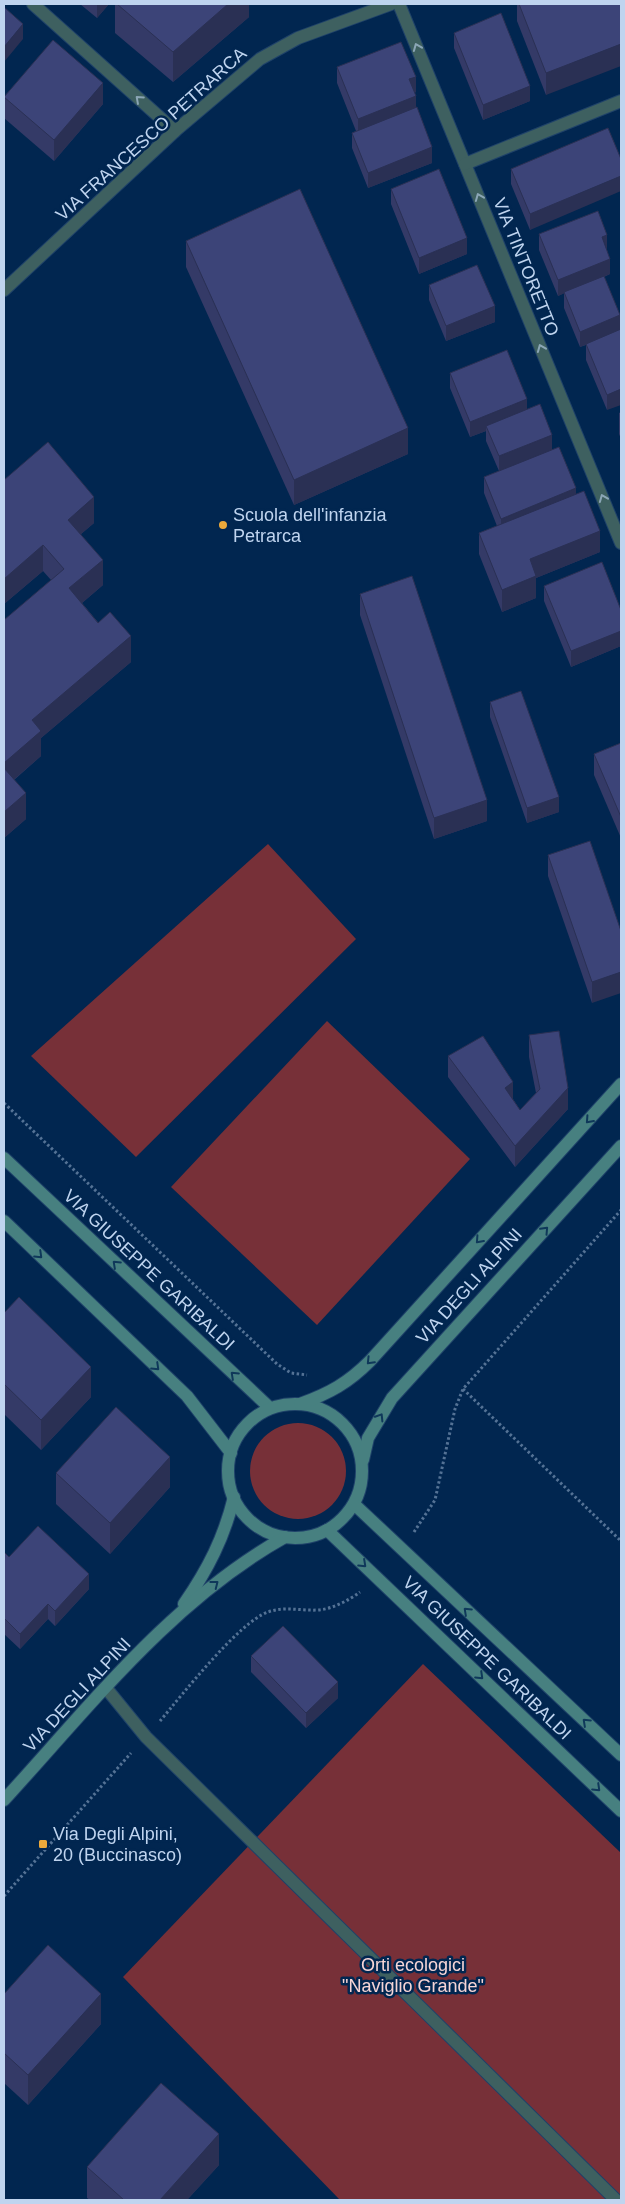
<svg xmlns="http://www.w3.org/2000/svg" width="625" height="2204" font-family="Arial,sans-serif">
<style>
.green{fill:#773038}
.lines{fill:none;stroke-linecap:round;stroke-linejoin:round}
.lane-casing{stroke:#1f4269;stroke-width:14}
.street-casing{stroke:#1f4269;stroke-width:14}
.secondary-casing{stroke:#1f4269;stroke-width:14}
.path{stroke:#547295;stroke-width:3;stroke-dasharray:2.5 2.5;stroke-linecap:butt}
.lane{stroke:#3e6060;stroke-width:12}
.street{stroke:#3e6060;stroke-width:12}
.secondary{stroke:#478080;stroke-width:12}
.wall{fill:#343a67}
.shaded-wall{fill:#2a3054}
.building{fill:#3c4478;stroke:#2a3054}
.oneway{stroke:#8ba6b6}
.oneway2{stroke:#0f385a}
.poi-dot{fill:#eca93b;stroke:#012650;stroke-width:2}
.labels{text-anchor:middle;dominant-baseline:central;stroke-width:5;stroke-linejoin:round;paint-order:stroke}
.street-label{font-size:18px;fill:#bfd4ef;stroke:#012650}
.poi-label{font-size:18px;fill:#bfd4ef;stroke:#012650;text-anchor:start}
.park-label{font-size:18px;fill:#f6d5d6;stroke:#012650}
</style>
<rect width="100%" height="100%" fill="#012650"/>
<!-- green -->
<g class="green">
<path d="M268,844L356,939L136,1157L31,1056Z"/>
<path d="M327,1021L470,1159L317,1325L171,1187Z"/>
<circle cx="298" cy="1471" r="48"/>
<path d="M423,1664L621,1853V2200H340L123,1977Z"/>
</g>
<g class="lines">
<defs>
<path id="lane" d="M106,1688L146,1737L616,2200"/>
<g id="street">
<path d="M33,4L175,131"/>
<path d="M399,4L621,543"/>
<path d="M465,164L621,101"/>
<path d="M4,290L175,131L260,59L298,38L391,4"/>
</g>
<g id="secondary">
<path d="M4,1158L270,1408"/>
<path d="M4,1221L187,1396L231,1453"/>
<circle cx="295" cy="1471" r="67"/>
<path d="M300,1404C330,1393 348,1383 370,1361L621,1084"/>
<path d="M363,1460L368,1438L392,1398L621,1146"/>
<path d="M354,1504L621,1755"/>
<path d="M327,1530L621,1811"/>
<path d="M184,1604C208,1569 224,1538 234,1497"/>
<path d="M4,1800C90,1706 172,1600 285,1537"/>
</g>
</defs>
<!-- lane casing -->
<use href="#lane" class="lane-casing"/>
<!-- street casing -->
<use href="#street" class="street-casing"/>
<!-- secondary casing -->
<use href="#secondary" class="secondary-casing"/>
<!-- path -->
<g class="path">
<path d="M4,1103L277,1364L291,1373L307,1375"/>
<path d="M463,1389L621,1541"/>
<path d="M414,1532L435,1500L455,1409L463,1389L621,1210"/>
<path d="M160,1721C182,1695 239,1622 268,1612C285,1606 301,1611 318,1610C333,1609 349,1600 360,1592"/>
<path d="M4,1896L131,1753"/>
</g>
<!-- lane -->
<use href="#lane" class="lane"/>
<!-- street -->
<use href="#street" class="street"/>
<!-- secondary -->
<use href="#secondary" class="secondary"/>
</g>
<!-- wall -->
<g class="wall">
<path d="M80,4H109L97,18Z"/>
<path d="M115,4H249V17L173,82L115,33Z"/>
<path d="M517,4H621L546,95L517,21Z"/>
<path d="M454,33L530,101L483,120L454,48Z"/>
<path d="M337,67L416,92L414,93L416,108L432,163L368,188L352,148V133L356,131L337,83Z"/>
<path d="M4,97L103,104L54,161L4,118Z"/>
<path d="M621,159L530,230L511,184V169Z"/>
<path d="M391,189L467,254L419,274L391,204Z"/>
<path d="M539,234L607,250L610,274L604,277L620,315L607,410L586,360V345L580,347L564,308V293L558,296L539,250Z"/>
<path d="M186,241L408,454L294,505L186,267Z"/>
<path d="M429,285L495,322L446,341L429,300Z"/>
<path d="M450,373L527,409L552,450L576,495L600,552L536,578V598L502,612L479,554V533L497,526L484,493V477L499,471L486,441V431L470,437L450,388Z"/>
<path d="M621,412V439L619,434V413Z"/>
<path d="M4,480L94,523L81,534L103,585L82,603L131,662L41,738V756L14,780L26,819L4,838V620L51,580L43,571L4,604Z"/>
<path d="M544,586L621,610V646L571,667L544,601Z"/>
<path d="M360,594L487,821L434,839L360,615Z"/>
<path d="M490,702L559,812L527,823L490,717Z"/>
<path d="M621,743V838L594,775V754Z"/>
<path d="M548,855L621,931L592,1003L548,876Z"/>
<path d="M529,1035L568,1109L515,1167L448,1077V1056L513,1099L520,1110L536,1093L529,1057Z"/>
<path d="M4,1313L91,1397L41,1450L4,1414Z"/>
<path d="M56,1473L170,1487L110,1554L56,1504Z"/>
<path d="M4,1552L9,1557L89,1589L55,1626L48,1619L20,1649L4,1634Z"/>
<path d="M251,1656L338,1698L306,1728L251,1672Z"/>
<path d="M4,1994L101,2024L28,2105L4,2083Z"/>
<path d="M219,2165L187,2200H90L87,2198V2167Z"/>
</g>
<!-- shaded-wall -->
<g class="shaded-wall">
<path d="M97,4H109L97,18Z"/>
<path d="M228,4H249V17L173,82V52Z"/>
<path d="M23,24V39L4,62V47Z"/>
<path d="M621,44V66L546,95V73Z"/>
<path d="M416,77V92L409,95V79Z"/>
<path d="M103,83V104L54,161V140Z"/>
<path d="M530,86V101L483,120V105Z"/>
<path d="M416,96V112L358,135V119Z"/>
<path d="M432,147V163L368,188V173Z"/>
<path d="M621,176V191L530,230V214Z"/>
<path d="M607,235V250L602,237Z"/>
<path d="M467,238V254L419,274V258Z"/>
<path d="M610,259V274L558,296V280Z"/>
<path d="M495,306V322L446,341V326Z"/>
<path d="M620,315V331L580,347V332Z"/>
<path d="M621,389V405L607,410V395Z"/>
<path d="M527,399V415L486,426V431L470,437V422Z"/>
<path d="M408,428V454L294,505V480Z"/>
<path d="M552,435V451L499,472V456Z"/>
<path d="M576,488V503L501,534V519Z"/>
<path d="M94,497V523L68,545V520Z"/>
<path d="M600,531V552L536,578V598L502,612V590L530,559Z"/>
<path d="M43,545V571L4,604V579Z"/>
<path d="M103,560V585L69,614V588Z"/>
<path d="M621,631V646L571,667V651Z"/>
<path d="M131,636V662L41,738V756L4,788V763L32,720Z"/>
<path d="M26,793V819L4,838V812Z"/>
<path d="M559,797V812L527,823V808Z"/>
<path d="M487,800V821L434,839V818Z"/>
<path d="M621,972V993L592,1003V982Z"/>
<path d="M513,1082V1103L505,1088Z"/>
<path d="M568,1088V1109L515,1167V1146Z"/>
<path d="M91,1367V1397L41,1450V1420Z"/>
<path d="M170,1457V1487L110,1554V1523Z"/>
<path d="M89,1574V1589L55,1626V1611Z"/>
<path d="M48,1604V1619L20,1649V1634Z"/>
<path d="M338,1682V1698L306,1728V1713Z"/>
<path d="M101,1994V2024L28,2105V2075Z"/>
<path d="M219,2134V2165L187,2200H160Z"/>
</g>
<!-- building -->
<g class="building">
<path d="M117,4H228L173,52Z"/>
<path d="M519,4H621V44L546,73Z"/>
<path d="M4,7L23,24L4,47Z"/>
<path d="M501,13L530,86L483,105L454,33Z"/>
<path d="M53,40L103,83L54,140L4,97Z"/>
<path d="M401,42L416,77L409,79L416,96L358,119L337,67Z"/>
<path d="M417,107L432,147L368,173L352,133Z"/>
<path d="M608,128L621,159V176L530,214L511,169Z"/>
<path d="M439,169L467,238L419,258L391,189Z"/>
<path d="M300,189L408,428L294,480L186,241Z"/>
<path d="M598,211L607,235L602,237L610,259L558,280L539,234Z"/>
<path d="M477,265L495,306L446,326L429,285Z"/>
<path d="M604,276L620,315L580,332L564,292Z"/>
<path d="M621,329V389L607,395L586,344Z"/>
<path d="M507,350L527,399L470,422L450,373Z"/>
<path d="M540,404L552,435L499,456L486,426Z"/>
<path d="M48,442L94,497L68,520L103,560L69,588L98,623L110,612L131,636L32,720L41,731L4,763V620L64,569L43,545L4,579V480Z"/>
<path d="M559,447L576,488L501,519L484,477Z"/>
<path d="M584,491L600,531L530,559L536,576L502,590L479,533Z"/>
<path d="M602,562L621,610V631L571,651L544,586Z"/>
<path d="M412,576L487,800L434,818L360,594Z"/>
<path d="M521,691L559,797L527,808L490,702Z"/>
<path d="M621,743V817L594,754Z"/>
<path d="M4,768L26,793L4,812Z"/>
<path d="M590,841L621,931V972L592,982L548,855Z"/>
<path d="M559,1031L568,1088L515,1146L448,1056L483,1036L513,1082L505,1088L520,1110L540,1089L529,1035Z"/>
<path d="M19,1297L91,1367L41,1420L4,1384V1313Z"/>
<path d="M116,1407L170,1457L110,1523L56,1473Z"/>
<path d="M38,1526L89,1574L55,1611L48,1604L20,1634L4,1618V1552L9,1557Z"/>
<path d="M283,1626L338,1682L306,1713L251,1656Z"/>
<path d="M48,1945L101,1994L28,2075L4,2053V1994Z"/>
<path d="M161,2083L219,2134L160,2200H124L87,2167Z"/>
</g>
<!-- one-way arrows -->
<defs><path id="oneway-chevron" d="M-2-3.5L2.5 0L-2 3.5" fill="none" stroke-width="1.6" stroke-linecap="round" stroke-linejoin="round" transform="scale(1.25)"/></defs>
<g class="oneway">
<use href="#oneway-chevron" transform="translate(417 47) rotate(-112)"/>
<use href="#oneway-chevron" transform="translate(139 99) rotate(-138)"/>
<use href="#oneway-chevron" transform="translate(479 197) rotate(-112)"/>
<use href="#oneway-chevron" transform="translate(541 348) rotate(-112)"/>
<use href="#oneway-chevron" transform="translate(603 498) rotate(-112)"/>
</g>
<g class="oneway2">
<use href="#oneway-chevron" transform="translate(589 1120) rotate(132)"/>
<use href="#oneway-chevron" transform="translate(545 1230) rotate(-47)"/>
<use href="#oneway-chevron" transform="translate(479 1240) rotate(132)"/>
<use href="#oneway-chevron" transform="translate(39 1255) rotate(44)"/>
<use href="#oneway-chevron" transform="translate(116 1264) rotate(-137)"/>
<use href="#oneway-chevron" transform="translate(370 1361) rotate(134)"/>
<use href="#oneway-chevron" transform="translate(156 1367) rotate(44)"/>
<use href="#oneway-chevron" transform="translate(234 1375) rotate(-137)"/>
<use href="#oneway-chevron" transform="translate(380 1417) rotate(-58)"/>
<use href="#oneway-chevron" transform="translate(363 1564) rotate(43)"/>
<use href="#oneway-chevron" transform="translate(215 1584) rotate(-38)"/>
<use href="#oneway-chevron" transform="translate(467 1611) rotate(-137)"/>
<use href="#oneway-chevron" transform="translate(480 1676) rotate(44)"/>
<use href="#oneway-chevron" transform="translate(586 1722) rotate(-137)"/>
<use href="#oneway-chevron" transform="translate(597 1788) rotate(44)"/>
</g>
<!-- markers -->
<g class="poi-dot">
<circle cx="223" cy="525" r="5"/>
<rect x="38" y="1839" width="10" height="10" rx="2.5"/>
</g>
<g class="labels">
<!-- street labels -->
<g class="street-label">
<text transform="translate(151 134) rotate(-42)">VIA FRANCESCO PETRARCA</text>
<text transform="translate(526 267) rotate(68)">VIA TINTORETTO</text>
<text transform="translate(149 1270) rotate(43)">VIA GIUSEPPE GARIBALDI</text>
<text transform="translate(469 1286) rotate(-48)">VIA DEGLI ALPINI</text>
<text transform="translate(487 1658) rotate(44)">VIA GIUSEPPE GARIBALDI</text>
<text transform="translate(77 1695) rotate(-47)">VIA DEGLI ALPINI</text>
</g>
<!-- poi labels -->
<g class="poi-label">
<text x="233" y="515">Scuola dell'infanzia<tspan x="233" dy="21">Petrarca</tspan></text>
<text x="53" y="1834">Via Degli Alpini,<tspan x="53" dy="21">20 (Buccinasco)</tspan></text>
</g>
<!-- park labels -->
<g class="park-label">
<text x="413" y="1965">Orti ecologici<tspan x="413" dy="21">"Naviglio Grande"</tspan></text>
</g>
</g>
<!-- border -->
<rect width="625" height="2204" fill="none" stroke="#bfd4ef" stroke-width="10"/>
</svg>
